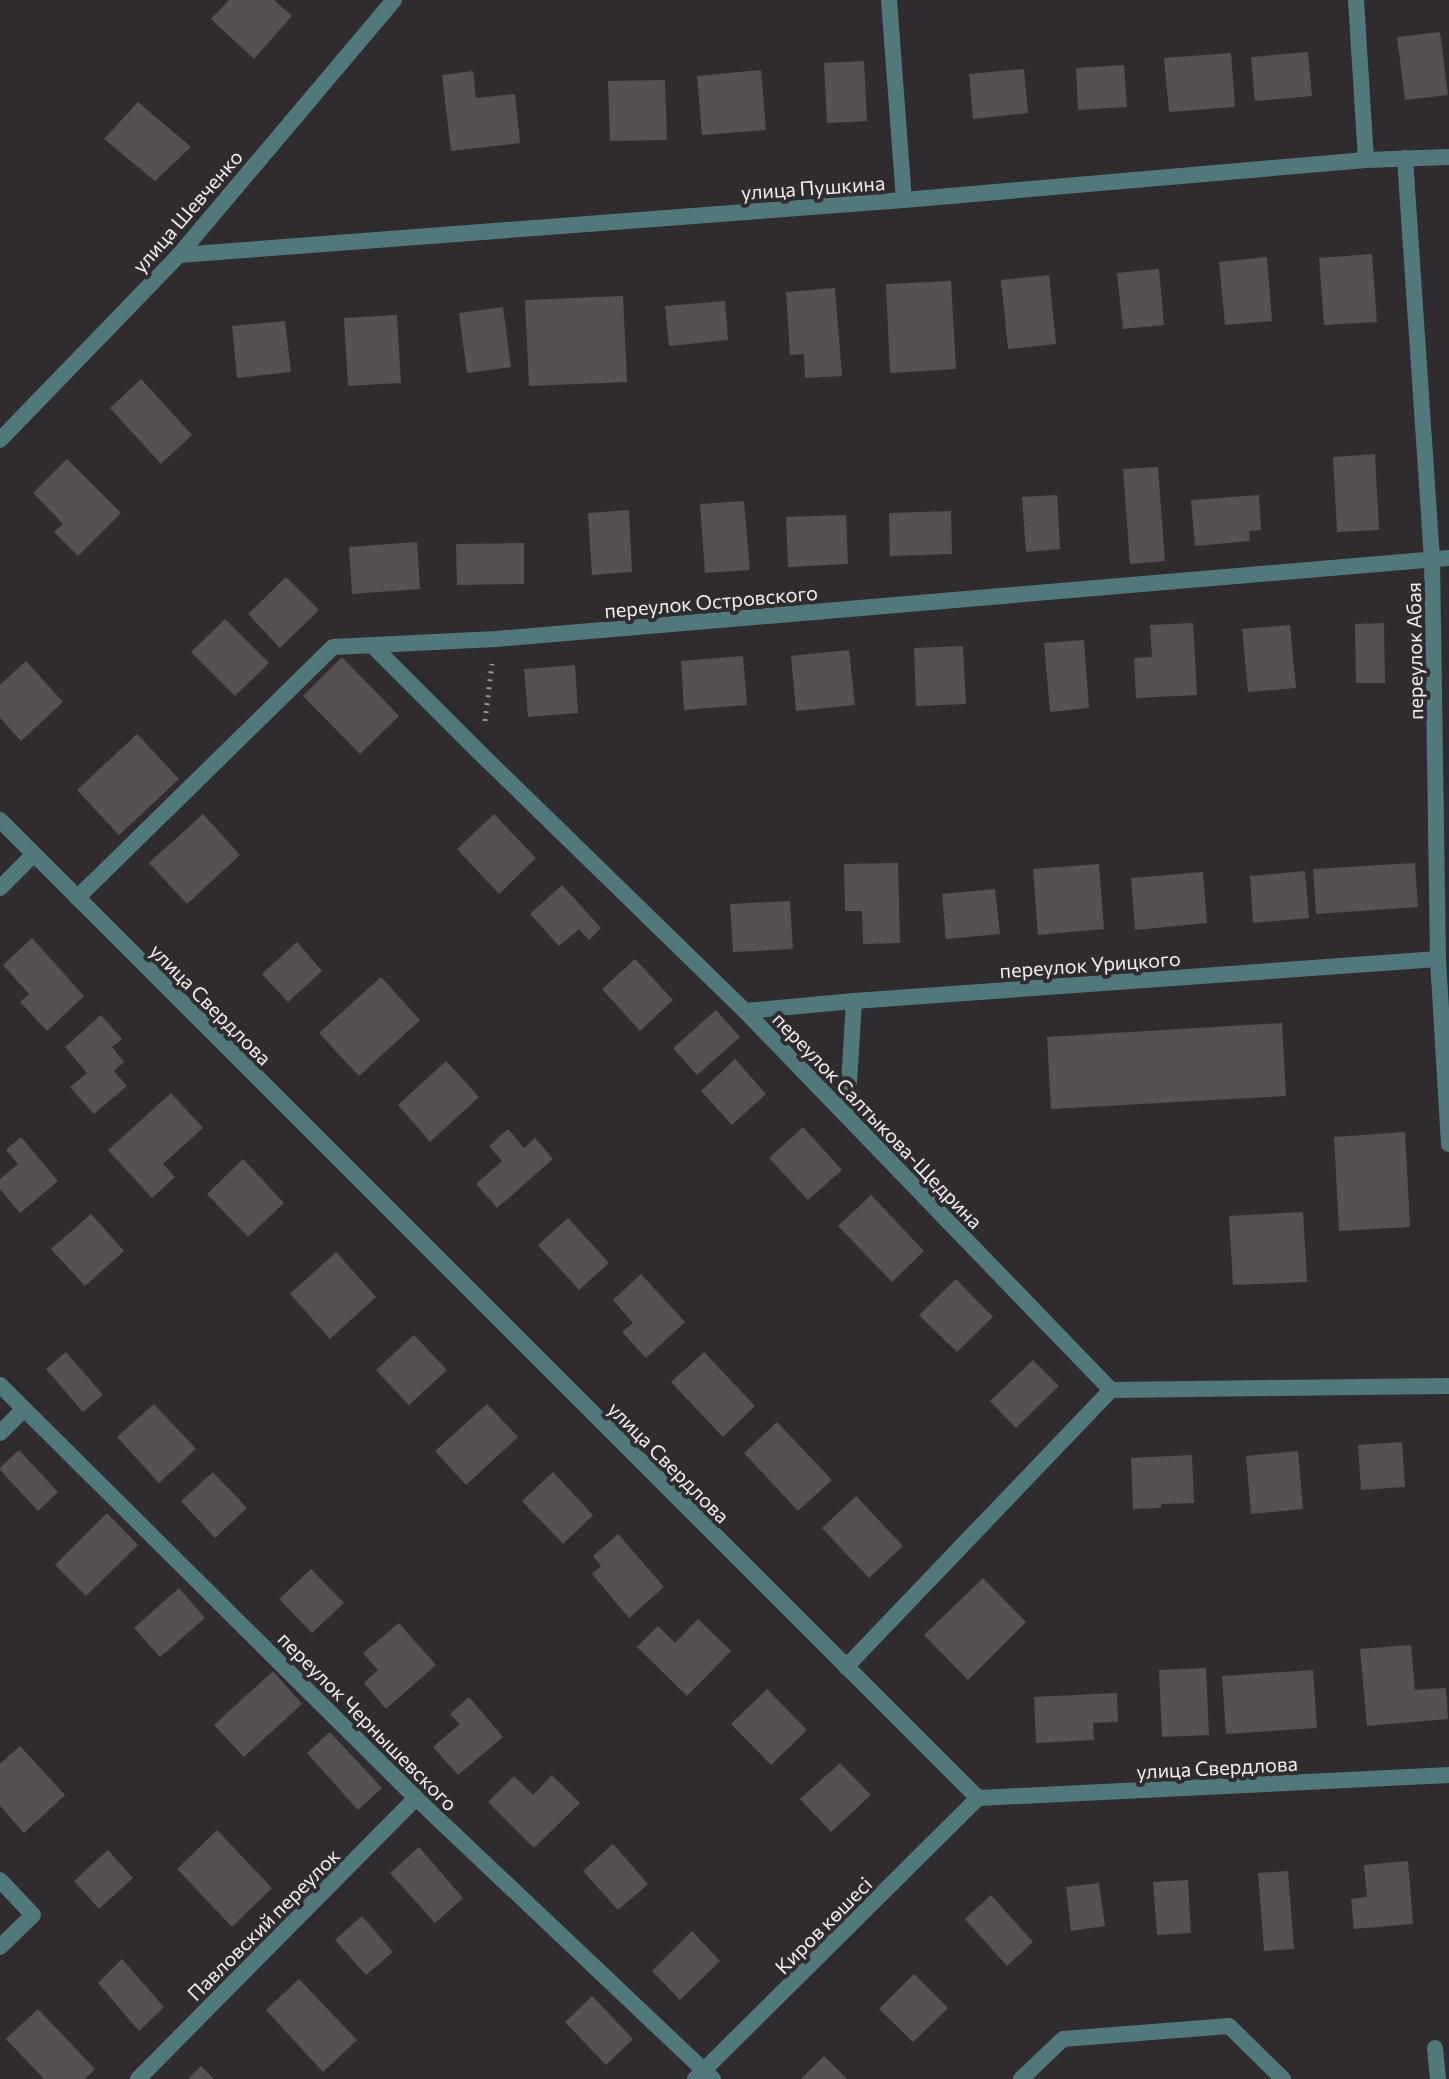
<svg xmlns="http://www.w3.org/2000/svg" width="1449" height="2079" font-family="Commissioner,sans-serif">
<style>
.building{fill:#555054}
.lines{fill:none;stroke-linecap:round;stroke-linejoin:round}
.path{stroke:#989496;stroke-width:5;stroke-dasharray:2 6;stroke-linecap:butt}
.service{stroke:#51797c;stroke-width:16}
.labels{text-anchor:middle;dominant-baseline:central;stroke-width:8;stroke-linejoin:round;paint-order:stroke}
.street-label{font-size:20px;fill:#f2eff1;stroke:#302b2e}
</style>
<rect width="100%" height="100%" fill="#302b2e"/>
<!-- building -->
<g class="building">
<path d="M229,0H274L292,16L254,59L211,19Z"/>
<path d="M1440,32L1448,95L1405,100L1397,37Z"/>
<path d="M1308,52L1312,96L1255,101L1251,57Z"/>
<path d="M1231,53L1235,107L1169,112L1164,58Z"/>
<path d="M864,61L867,121L827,123L824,63Z"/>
<path d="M1124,65L1127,107L1078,110L1076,68Z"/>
<path d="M1024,69L1028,113L973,119L969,74Z"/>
<path d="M761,70L766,130L702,135L697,76Z"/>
<path d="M473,71L476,98L515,94L520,143L451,151L442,75Z"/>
<path d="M665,80L667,140L610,141L608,81Z"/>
<path d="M138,102L191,147L155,181L104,139Z"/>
<path d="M1372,254L1377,322L1324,325L1319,258Z"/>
<path d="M1267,257L1272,321L1225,325L1219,262Z"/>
<path d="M1159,269L1164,325L1123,329L1117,273Z"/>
<path d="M1049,275L1056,344L1008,349L1001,280Z"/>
<path d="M951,281L956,369L890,373L886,284Z"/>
<path d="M835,288L842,376L805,378L804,354L790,355L786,292Z"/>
<path d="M623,296L627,382L529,386L525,300Z"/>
<path d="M725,301L728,340L669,346L665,306Z"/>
<path d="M503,307L511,367L467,373L459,313Z"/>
<path d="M397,315L401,383L348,386L344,318Z"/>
<path d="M285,321L291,372L237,378L232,326Z"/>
<path d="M141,379L192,435L161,464L110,408Z"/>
<path d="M1375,454L1379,530L1337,532L1333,457Z"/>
<path d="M67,459L121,513L78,556L54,532L63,524L33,493Z"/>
<path d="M1158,467L1165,561L1130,564L1123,469Z"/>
<path d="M1057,495L1060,549L1026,552L1022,497Z"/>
<path d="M1259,495L1261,530L1249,531L1250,541L1195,546L1191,500Z"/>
<path d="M744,501L750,570L705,573L700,504Z"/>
<path d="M629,510L632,572L592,575L588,513Z"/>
<path d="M951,511L952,554L890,556L889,513Z"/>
<path d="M846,515L848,564L788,567L786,517Z"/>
<path d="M417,542L420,589L352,594L349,547Z"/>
<path d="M524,543V584L457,585L456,544Z"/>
<path d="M286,577L319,610L280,648L248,614Z"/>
<path d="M225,619L269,663L235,696L191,652Z"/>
<path d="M1193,623L1197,695L1136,698L1134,658L1152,657L1150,625Z"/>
<path d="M1384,623L1385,683H1356L1355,624Z"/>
<path d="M1290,625L1296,688L1248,692L1242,629Z"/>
<path d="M1084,640L1089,708L1050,712L1044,643Z"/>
<path d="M963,646L966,704L916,706L914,648Z"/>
<path d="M849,650L855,705L796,711L791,656Z"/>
<path d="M743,656L747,705L684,710L681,661Z"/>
<path d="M342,657L399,716L360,754L303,696Z"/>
<path d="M26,661L63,702L21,741L0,718V685Z"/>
<path d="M575,665L578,713L528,717L524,669Z"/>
<path d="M137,734L179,779L119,835L77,790Z"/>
<path d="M203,814L240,855L187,904L149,863Z"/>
<path d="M494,814L536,858L499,894L457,849Z"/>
<path d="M898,863L900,943L863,944L862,911H845L844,864Z"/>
<path d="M1415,863L1418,907L1316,914L1313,869Z"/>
<path d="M1099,864L1104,929L1038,935L1033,869Z"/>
<path d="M1305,871L1309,918L1253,923L1250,876Z"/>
<path d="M1203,872L1207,923L1135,930L1131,878Z"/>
<path d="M562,885L601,928L589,940L579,929L559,946L530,914Z"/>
<path d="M995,889L1000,934L946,939L942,894Z"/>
<path d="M790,901L793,949L733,952L730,904Z"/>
<path d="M32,938L84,996L47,1031L20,1002L29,994L3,965Z"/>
<path d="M297,942L322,971L288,1002L262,974Z"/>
<path d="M635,959L673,1000L640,1031L602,989Z"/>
<path d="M381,977L420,1020L359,1076L319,1033Z"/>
<path d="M716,1010L740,1037L697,1075L673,1048Z"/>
<path d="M101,1015L122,1039L112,1047L124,1062L114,1071L127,1086L94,1114L70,1087L87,1073L65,1047Z"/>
<path d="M1282,1023L1286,1096L1051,1109L1047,1037Z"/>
<path d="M735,1059L766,1094L732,1125L701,1091Z"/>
<path d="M446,1061L479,1097L430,1142L398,1105Z"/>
<path d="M171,1093L203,1128L163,1164L175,1177L152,1198L108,1150Z"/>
<path d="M803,1127L842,1170L808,1200L769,1158Z"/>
<path d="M508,1129L524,1148L535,1138L553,1159L497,1208L476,1184L502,1161L489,1146Z"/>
<path d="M1405,1132L1410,1227L1339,1231L1334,1137Z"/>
<path d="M21,1137L58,1181L20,1213L0,1189V1179L18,1164L6,1150Z"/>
<path d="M243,1159L284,1203L248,1237L207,1194Z"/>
<path d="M871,1195L924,1251L892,1282L838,1226Z"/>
<path d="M1303,1212L1307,1282L1233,1285L1229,1216Z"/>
<path d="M91,1214L124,1251L85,1286L51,1249Z"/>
<path d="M568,1218L609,1263L579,1290L538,1245Z"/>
<path d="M336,1252L376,1297L330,1339L290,1294Z"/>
<path d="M641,1274L685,1322L646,1358L622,1332L633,1323L613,1300Z"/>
<path d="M956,1279L993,1317L957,1352L919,1315Z"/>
<path d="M414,1335L447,1370L409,1405L376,1370Z"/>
<path d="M66,1352L103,1395L83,1412L46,1369Z"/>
<path d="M704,1352L755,1406L723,1437L671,1382Z"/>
<path d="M1033,1360L1059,1386L1016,1428L990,1401Z"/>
<path d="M154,1404L196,1449L159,1483L117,1437Z"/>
<path d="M487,1404L518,1437L466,1485L435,1451Z"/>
<path d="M777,1422L832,1480L798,1511L744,1453Z"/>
<path d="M1402,1442L1405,1487L1361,1490L1358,1445Z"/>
<path d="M19,1450L58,1492L38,1511L0,1470V1468Z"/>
<path d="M1298,1451L1303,1509L1251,1514L1246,1456Z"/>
<path d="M1192,1455L1194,1503L1161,1504V1508L1133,1509L1131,1458Z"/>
<path d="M213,1472L247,1508L215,1538L181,1501Z"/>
<path d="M553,1472L593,1515L563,1544L522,1501Z"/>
<path d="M856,1496L903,1546L869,1578L822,1528Z"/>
<path d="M107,1513L138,1545L86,1596L55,1565Z"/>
<path d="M618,1534L664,1587L629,1618L592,1574L601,1566L593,1556Z"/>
<path d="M311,1569L344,1603L312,1633L279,1599Z"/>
<path d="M983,1578L1026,1622L968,1680L924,1635Z"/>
<path d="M179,1588L205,1618L160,1657L134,1628Z"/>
<path d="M698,1619L731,1651L687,1696L637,1647L658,1626L675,1643Z"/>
<path d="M399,1623L436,1665L386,1709L364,1683L378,1670L363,1653Z"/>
<path d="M1411,1645L1415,1690L1446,1688L1448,1719L1367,1726L1360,1649Z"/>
<path d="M1206,1668L1209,1735L1162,1737L1159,1670Z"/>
<path d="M1313,1670L1317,1728L1226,1734L1222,1676Z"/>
<path d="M273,1671L302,1704L244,1757L214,1725Z"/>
<path d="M767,1689L807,1730L771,1765L731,1724Z"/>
<path d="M1117,1693L1118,1722L1093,1723L1094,1740L1036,1743L1034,1697Z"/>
<path d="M469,1697L503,1737L458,1775L433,1747L460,1724L450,1714Z"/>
<path d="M330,1732L382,1788L358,1810L307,1753Z"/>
<path d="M20,1746L65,1795L24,1833L0,1806V1764Z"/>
<path d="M840,1763L871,1795L831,1832L800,1799Z"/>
<path d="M552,1775L580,1803L534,1848L488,1802L514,1776L533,1795Z"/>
<path d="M217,1830L272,1888L232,1927L177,1869Z"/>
<path d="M613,1844L648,1884L618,1910L583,1871Z"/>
<path d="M419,1847L463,1898L435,1923L390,1873Z"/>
<path d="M108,1850L133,1878L99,1909L74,1881Z"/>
<path d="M1408,1861L1413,1924L1354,1929L1351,1899L1367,1897L1364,1865Z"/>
<path d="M1288,1871L1294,1949L1264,1951L1258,1873Z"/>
<path d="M1188,1880L1191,1933L1157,1935L1153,1882Z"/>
<path d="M1099,1883L1105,1926L1071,1931L1066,1887Z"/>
<path d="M991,1895L1033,1942L1007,1966L965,1919Z"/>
<path d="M362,1916L393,1952L366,1975L335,1940Z"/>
<path d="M692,1931L720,1961L680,2000L652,1971Z"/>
<path d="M122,1959L164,2007L139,2031L98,1983Z"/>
<path d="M914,1974L948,2008L913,2042L879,2009Z"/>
<path d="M299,1979L357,2040L323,2072L266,2010Z"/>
<path d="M592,1996L633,2039L606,2065L565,2022Z"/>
<path d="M38,2009L95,2069L85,2079H44L6,2039Z"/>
<path d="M824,2056L847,2079H801Z"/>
<path d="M201,2066L214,2079H188Z"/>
</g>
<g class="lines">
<!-- path -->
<path class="path" d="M485,721L492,664"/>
<!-- service -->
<g class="service">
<path d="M889,0L904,200"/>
<path d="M1356,0L1366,160"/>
<path d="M1405,158L1432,559L1438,959L1449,1144"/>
<path d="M179,255L904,200L1366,160L1449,157"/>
<path d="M0,440L179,255L394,0"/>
<path d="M372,645L481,754L745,1011L1111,1390L1449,1386"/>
<path d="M0,820L978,1798L1449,1775"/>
<path d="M0,888L34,854"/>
<path d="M77,898L333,647L496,639L1449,558"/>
<path d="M745,1011L854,1001L1438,959"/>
<path d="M847,1115L854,1001"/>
<path d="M0,1385L416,1798L713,2079"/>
<path d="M0,1433L24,1409"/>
<path d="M846,1667L1111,1390"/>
<path d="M0,1880L33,1915L0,1947"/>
<path d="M1435,2048L1438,2079"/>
<path d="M138,2079L416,1798"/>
<path d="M695,2079L978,1798"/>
<path d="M1021,2079L1063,2039L1229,2026L1283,2079"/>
</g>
</g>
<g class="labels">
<!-- street labels -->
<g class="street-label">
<text transform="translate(813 187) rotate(-4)">улица Пушкина</text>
<text transform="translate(187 211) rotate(-49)">улица Шевченко</text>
<text transform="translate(711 601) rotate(-5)">переулок Островского</text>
<text transform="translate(1414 651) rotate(-91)">переулок Абая</text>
<text transform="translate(1090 964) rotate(-4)">переулок Урицкого</text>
<text transform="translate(211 1004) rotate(45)">улица Свердлова</text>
<text transform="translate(878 1120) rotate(46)">переулок Салтыкова-Щедрина</text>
<text transform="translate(669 1462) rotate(45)">улица Свердлова</text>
<text transform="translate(368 1721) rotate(45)">переулок Чернышевского</text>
<text transform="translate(1217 1767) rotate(-3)">улица Свердлова</text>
<text transform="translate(263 1924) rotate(-45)">Павловский переулок</text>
<text transform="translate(823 1925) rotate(-45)">Киров көшесі</text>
</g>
</g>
</svg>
